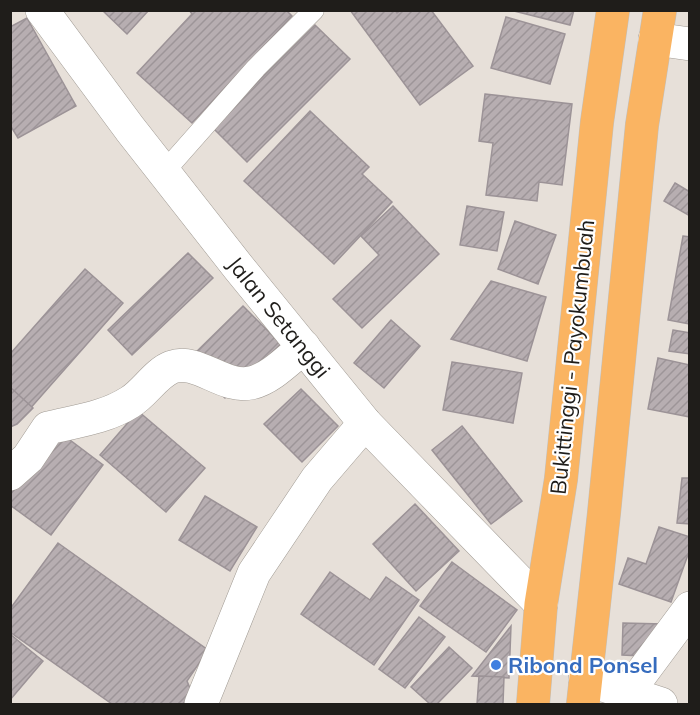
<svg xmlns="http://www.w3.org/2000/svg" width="700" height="715" font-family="Mulish,sans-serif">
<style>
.building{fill:url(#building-hatch);stroke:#9c9397;stroke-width:1.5}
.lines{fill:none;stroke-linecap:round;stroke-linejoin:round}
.service-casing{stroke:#a19b94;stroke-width:21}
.minor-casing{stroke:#a19b94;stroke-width:34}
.tertiary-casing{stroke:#a19b94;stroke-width:34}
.trunk-casing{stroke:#c0c0bf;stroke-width:34}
.service{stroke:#fff;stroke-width:20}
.minor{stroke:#fff;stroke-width:33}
.tertiary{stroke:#fff;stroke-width:33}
.trunk{stroke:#fab462;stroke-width:33}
.shop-dot{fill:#3f7fe0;stroke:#fff;stroke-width:2}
.labels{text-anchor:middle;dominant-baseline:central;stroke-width:4.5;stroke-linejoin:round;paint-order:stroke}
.street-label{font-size:22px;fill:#1f1d1a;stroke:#fff}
.shop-label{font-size:22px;font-weight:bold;fill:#366cbe;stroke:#fff;text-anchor:start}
</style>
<defs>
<pattern id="building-hatch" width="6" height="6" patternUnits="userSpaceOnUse" patternTransform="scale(1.5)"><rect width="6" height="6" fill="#b7aeb1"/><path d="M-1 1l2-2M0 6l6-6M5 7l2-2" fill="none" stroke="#9d9598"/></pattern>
</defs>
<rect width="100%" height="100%" fill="#e7e0d9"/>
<!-- building -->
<g class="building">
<path d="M102,10H149L127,34Z"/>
<path d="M189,10H286L292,16L192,123L137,73L192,14Z"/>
<path d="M350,10H395L397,13L401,10H431L473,66L420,105Z"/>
<path d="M510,10H574L570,25Z"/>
<path d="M506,17L565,34L550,84L491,68Z"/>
<path d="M27,18L76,106L18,138L10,125V27Z"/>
<path d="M315,25L350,59L247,162L212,127Z"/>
<path d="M485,94L572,104L562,185L539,182L537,201L486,195L493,143L479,141Z"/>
<path d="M310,111L369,167L362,174L392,202L334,264L244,181Z"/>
<path d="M675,183L690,192V216L664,201Z"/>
<path d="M393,206L439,254L362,328L333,299L379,255L361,236Z"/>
<path d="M467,206L504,212L497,251L460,245Z"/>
<path d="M515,221L556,235L538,284L498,269Z"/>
<path d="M683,236L690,237V324L668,320Z"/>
<path d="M188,253L213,278L132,355L108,330Z"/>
<path d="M85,269L123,303L28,411L10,395V354Z"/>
<path d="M491,281L546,297L527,361L451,339Z"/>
<path d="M243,306L281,344L225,398L187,361Z"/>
<path d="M391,320L420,346L384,388L354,363Z"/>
<path d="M673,330L690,333V354L669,351Z"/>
<path d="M658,358L690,365V417L648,409Z"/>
<path d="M452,362L522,373L513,423L443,410Z"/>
<path d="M10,387L33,408L17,424L10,427Z"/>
<path d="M301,389L338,426L302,462L264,424Z"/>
<path d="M138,411L205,468L166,512L100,455Z"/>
<path d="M462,426L522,501L491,524L432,450Z"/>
<path d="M58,431L103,465L51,535L10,505V495Z"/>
<path d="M682,478H690V524L677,523Z"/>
<path d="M205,496L257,527L230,571L179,540Z"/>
<path d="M415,504L459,551L416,591L373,544Z"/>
<path d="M659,527L690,537V549L671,602L619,584L628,558L646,564Z"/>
<path d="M58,543L208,650L187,681L192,693L183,704H112L10,632V609Z"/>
<path d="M452,562L517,610L486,652L420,606Z"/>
<path d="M330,572L370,600L386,577L419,600L374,665L301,614Z"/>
<path d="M419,617L445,637L405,688L379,669Z"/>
<path d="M623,623L663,624L642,656L622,655Z"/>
<path d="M511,626L509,678L472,676Z"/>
<path d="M10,634L43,661L10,700Z"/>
<path d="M449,647L472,668L437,704H430L411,687Z"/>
<path d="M479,676L504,677L503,704H477Z"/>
</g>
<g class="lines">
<defs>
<path id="service" d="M164,172L256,68L314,10"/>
<g id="minor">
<path d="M42,10L130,129L239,268L365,423L541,604"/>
<path d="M655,39L690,44"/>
<path d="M10,474L28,458L48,428C77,421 105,418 130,402C145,393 156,373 172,367C198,358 223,389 251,383C270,379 289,359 304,347"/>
<path d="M627,693L690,608"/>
<path d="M201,704L254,573L317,479L365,423"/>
</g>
<path id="tertiary" d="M585,679L661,704"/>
<g id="trunk">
<path d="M533,704L541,604L561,479L597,122L613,10"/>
<path d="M583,704L604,513L642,125L660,10"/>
</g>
</defs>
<!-- service casing -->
<use href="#service" class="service-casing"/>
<!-- minor casing -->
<use href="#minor" class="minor-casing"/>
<!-- tertiary casing -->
<use href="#tertiary" class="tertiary-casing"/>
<!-- trunk casing -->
<use href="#trunk" class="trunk-casing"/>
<!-- service -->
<use href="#service" class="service"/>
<!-- minor -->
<use href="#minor" class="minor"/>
<!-- tertiary -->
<use href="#tertiary" class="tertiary"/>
<!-- trunk -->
<use href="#trunk" class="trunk"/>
</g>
<!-- markers -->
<circle class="shop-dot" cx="496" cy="665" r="6"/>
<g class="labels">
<!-- street labels -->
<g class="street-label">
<text transform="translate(279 317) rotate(51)">Jalan Setanggi</text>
<text transform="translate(572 357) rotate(-84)">Bukittinggi - Payokumbuah</text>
</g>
<!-- shop labels -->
<g class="shop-label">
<text x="508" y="665">Ribond Ponsel</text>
</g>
</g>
<!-- border -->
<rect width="700" height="715" fill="none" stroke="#1f1d1a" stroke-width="24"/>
</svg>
